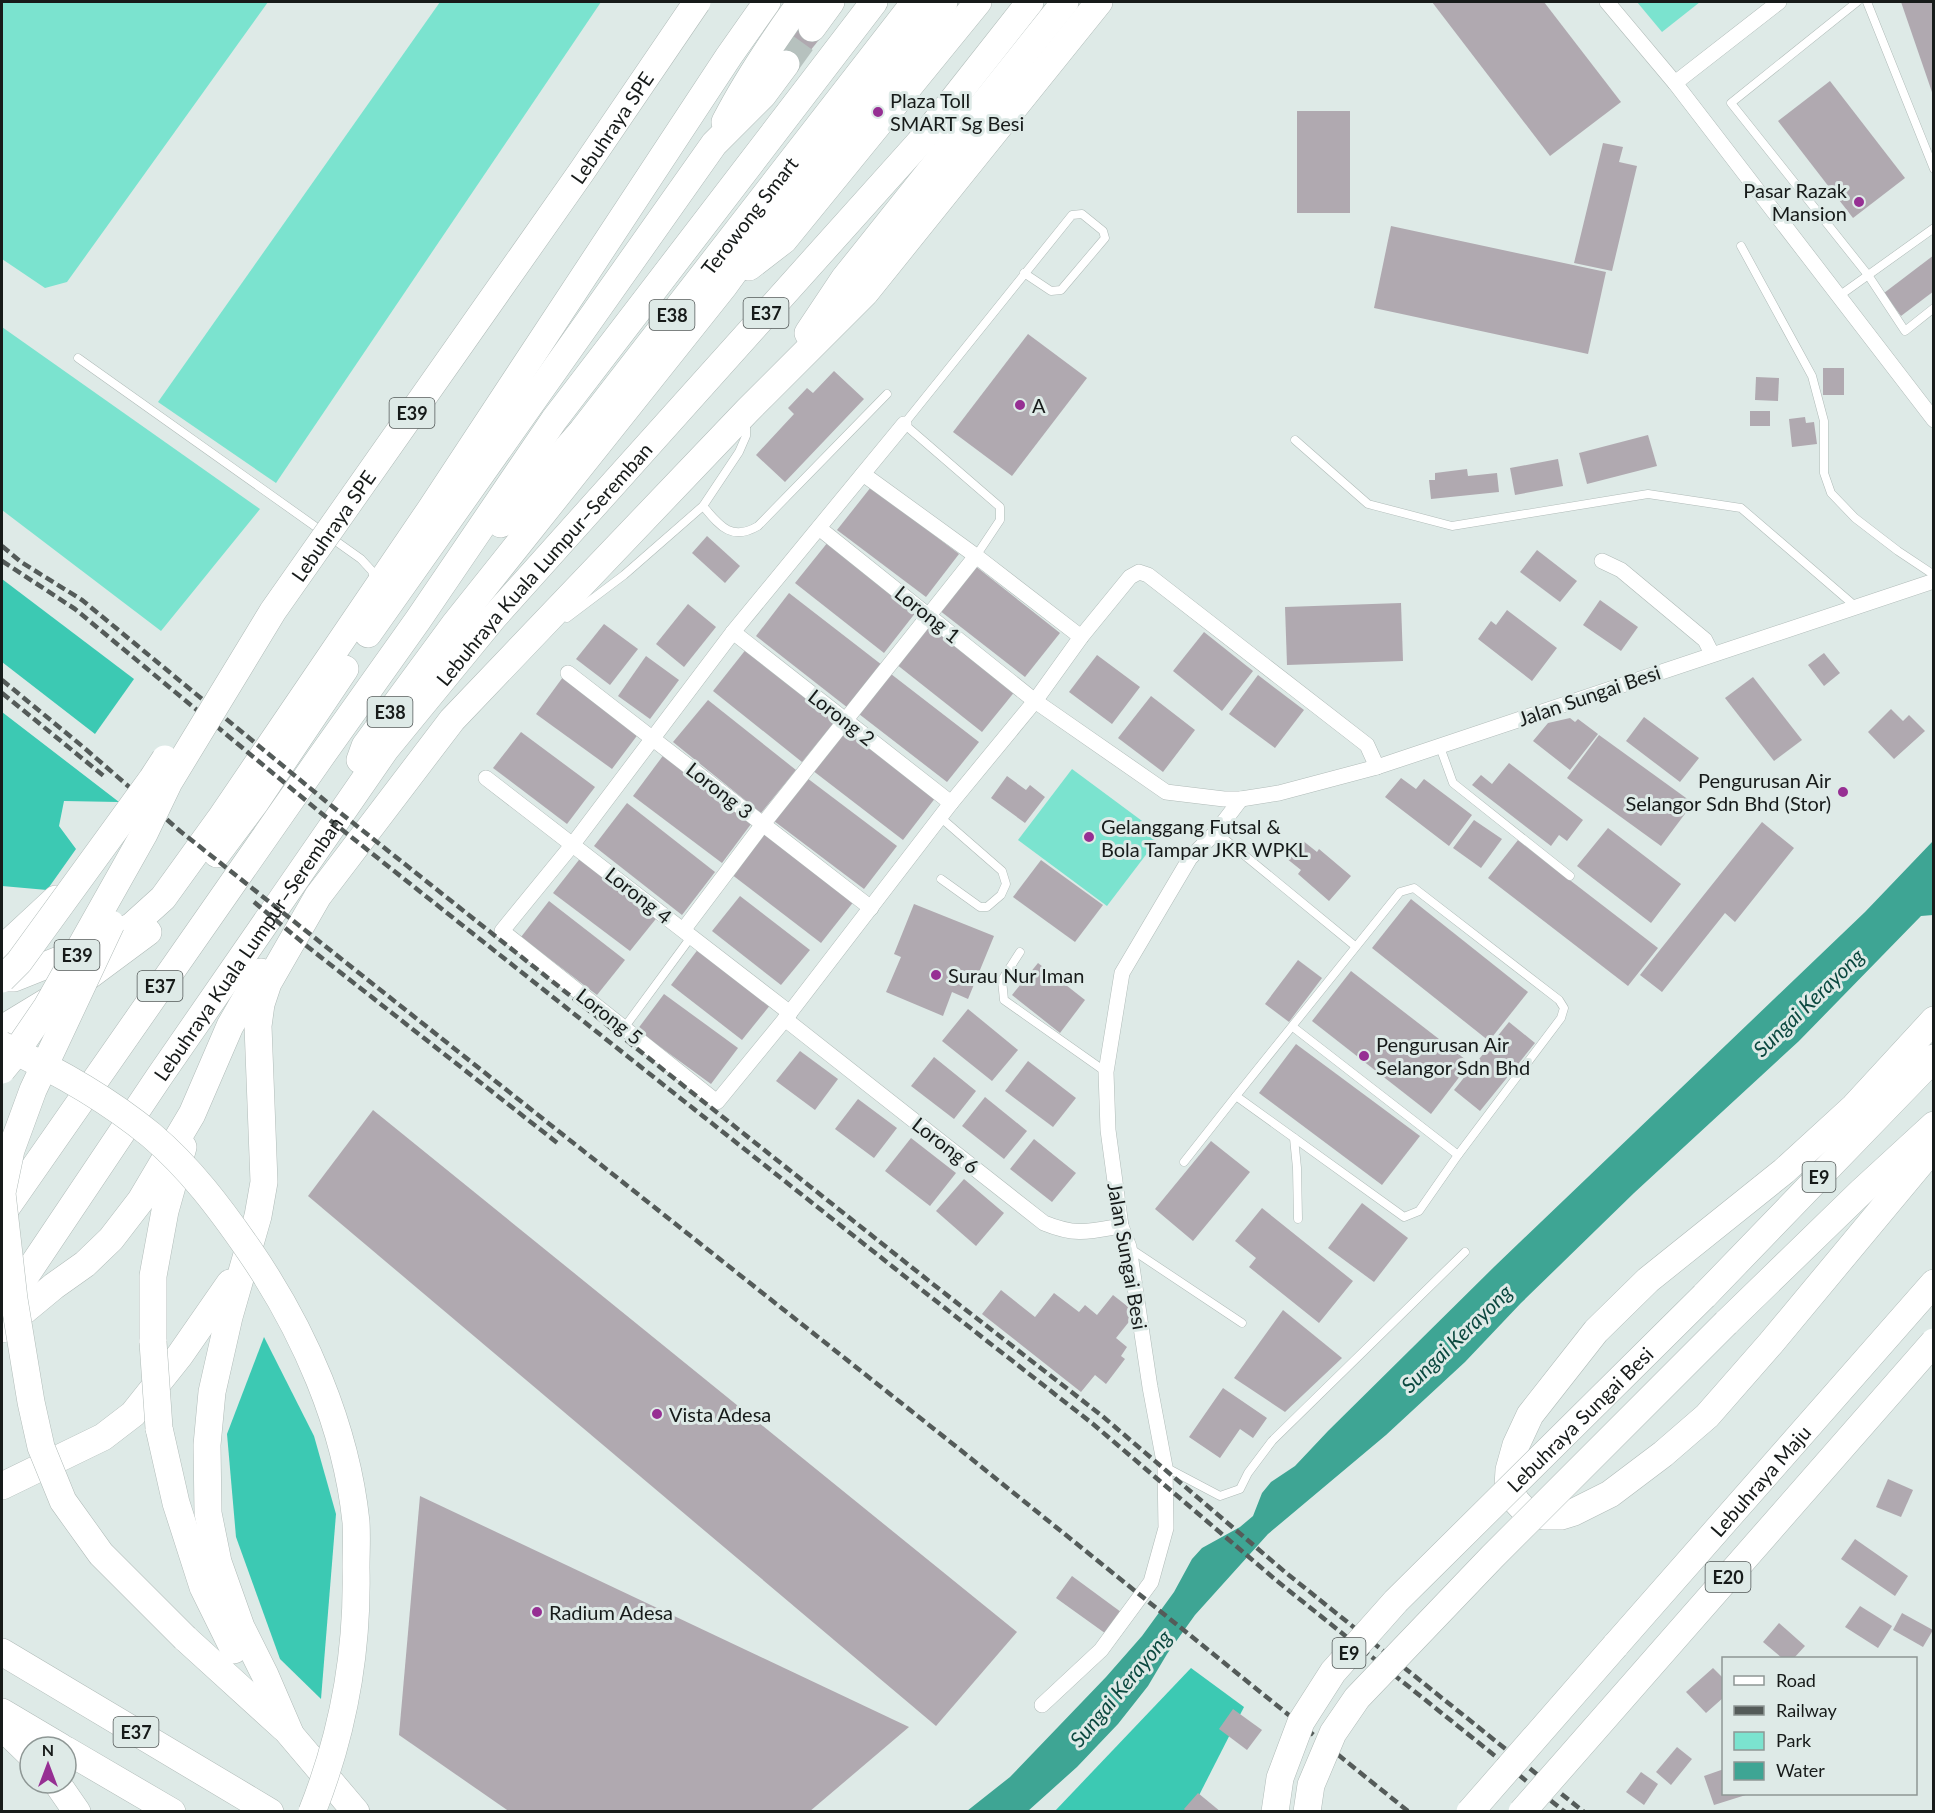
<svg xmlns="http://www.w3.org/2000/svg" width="1935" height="1813" font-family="Lato,sans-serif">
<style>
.green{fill:#7be3cf}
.forest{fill:#3cc9b3}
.water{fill:#3ea594}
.building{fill:#b0a9b0}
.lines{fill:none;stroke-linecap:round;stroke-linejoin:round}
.highway-tunnel{stroke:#b6c1be;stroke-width:27;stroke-dasharray:27 14;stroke-linecap:butt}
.lane-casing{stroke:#b0bbb8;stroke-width:9}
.street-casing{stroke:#b0bbb8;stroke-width:16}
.highway-casing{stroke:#b0bbb8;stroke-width:28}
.lane{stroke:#fff;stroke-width:8}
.street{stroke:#fff;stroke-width:15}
.highway{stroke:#fff;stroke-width:27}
.rail{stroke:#545b59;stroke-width:4.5;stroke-dasharray:9 4.5;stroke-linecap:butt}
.highway-bridge-casing{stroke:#b0bbb8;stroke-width:28;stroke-linecap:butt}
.highway-bridge{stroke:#fff;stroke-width:27}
.poi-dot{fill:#962f93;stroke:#deeae7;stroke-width:2}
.labels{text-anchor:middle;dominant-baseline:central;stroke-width:6;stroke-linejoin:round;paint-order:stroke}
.shield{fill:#deeae7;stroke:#535958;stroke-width:1.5}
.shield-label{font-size:18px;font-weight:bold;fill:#171b1a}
.poi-label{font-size:20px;fill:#171b1a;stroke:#deeae7;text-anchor:start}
.street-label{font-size:20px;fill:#171b1a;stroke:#deeae7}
.water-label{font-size:21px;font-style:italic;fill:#0b483f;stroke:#deeae7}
</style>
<rect width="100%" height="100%" fill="#deeae7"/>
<!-- green -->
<g class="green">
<path d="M2,2H268L67,282L45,288L2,259Z"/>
<path d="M440,2H601L276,483L158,402Z"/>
<path d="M1637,2H1700L1662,32Z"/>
<path d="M2,327L260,509L161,631L2,510Z"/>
<path d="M1072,769L1161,835L1107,906L1018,840Z"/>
</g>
<!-- forest -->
<g class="forest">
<path d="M2,579L134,679L95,734L2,662Z"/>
<path d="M2,712L119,802L64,801L59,826L76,849L47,890L2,886Z"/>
<path d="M264,1337L314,1436L336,1514L321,1699L280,1659L236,1537L227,1434Z"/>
<path d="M1191,1668L1244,1707L1191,1811L1054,1812Z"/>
</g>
<!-- water -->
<path class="water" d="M1933,841V915L1921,916L1799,1041L1634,1193L1521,1303L1465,1362L1386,1435L1268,1534L1195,1615L1167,1654L1148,1686L1118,1724L1077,1767L1028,1811H967L1010,1777L1106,1677L1142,1636L1174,1592L1192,1559L1202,1548L1240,1527L1253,1516L1262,1493L1271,1482L1295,1466L1328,1431L1495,1266L1865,912Z"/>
<!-- building -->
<g class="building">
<path d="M1432,2H1544L1621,102L1550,156Z"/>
<path d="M1901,2H1934V95H1933Z"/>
<path d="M798,18L822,36L794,71L771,53Z"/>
<path d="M1830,81L1905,178L1853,218L1778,121Z"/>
<rect x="1297" y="111" width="53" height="102"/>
<path d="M1603,143L1623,147L1619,162L1637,166L1612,271L1574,263Z"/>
<path d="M1391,226L1606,272L1588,354L1374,308Z"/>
<path d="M1934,255V291L1901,316L1884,293Z"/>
<path d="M1028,334L1087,378L1012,476L953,432Z"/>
<rect x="1823" y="368" width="21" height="27"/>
<path d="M834,371L864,399L785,482L756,455L794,414L788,408L807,388L813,393Z"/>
<path d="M1756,377L1779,378L1778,401L1755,400Z"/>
<rect x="1750" y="411" width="20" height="15"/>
<path d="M1805,417L1806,423L1814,422L1817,444L1792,447L1789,419Z"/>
<path d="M1648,435L1657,466L1587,484L1579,453Z"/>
<path d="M1558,459L1563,486L1515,495L1510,468Z"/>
<path d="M1467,469L1468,476L1497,473L1499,492L1431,499L1429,480H1435V473Z"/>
<path d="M871,487L959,554L926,597L837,530Z"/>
<path d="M707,536L740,566L725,583L692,553Z"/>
<path d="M828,542L916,612L884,653L795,583Z"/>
<path d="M1537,550L1577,581L1560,602L1520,572Z"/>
<path d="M974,565L1060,633L1025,677L939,610Z"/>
<path d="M789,593L882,665L848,708L756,636Z"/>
<path d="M1600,600L1638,627L1621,651L1583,625Z"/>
<path d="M1401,603L1403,661L1287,665L1285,607Z"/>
<path d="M688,604L716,627L684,667L656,644Z"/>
<path d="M1507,610L1557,648L1532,681L1478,639L1491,621L1496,625Z"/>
<path d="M929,622L1016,690L982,732L896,664Z"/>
<path d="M604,624L638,649L610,685L576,659Z"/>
<path d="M1204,632L1253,671L1222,711L1173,671Z"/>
<path d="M747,648L837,719L802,762L713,691Z"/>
<path d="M1824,653L1840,673L1824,686L1808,665Z"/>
<path d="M1097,655L1140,687L1112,724L1069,692Z"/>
<path d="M646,656L679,680L650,719L618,696Z"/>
<path d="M891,674L979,742L947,782L859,714Z"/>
<path d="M1258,675L1304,710L1275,748L1229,714Z"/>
<path d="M563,677L639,733L612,769L536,714Z"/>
<path d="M1753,677L1802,740L1774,761L1725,698Z"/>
<path d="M1151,696L1195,730L1163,772L1118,738Z"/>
<path d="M708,700L796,770L761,813L673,742Z"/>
<path d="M1891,709L1903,721L1909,715L1925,731L1894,759L1868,732Z"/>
<path d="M1644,717L1699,758L1680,782L1626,741Z"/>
<path d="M1570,718L1575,722L1578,719L1598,734L1570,770L1533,741L1548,723Z"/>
<path d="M845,727L936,797L903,840L812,770Z"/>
<path d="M521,732L595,787L567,824L493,768Z"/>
<path d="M1599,735L1693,803L1661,846L1567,778Z"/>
<path d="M665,753L754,820L722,863L633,796Z"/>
<path d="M1509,763L1583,820L1567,841L1559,835L1551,846L1472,785L1481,775L1492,784Z"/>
<path d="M1007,776L1026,790L1030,785L1045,797L1025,823L991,798Z"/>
<path d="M807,778L897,846L864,889L774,821Z"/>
<path d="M1401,778L1416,789L1424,779L1472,815L1449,846L1385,797Z"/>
<path d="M627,803L715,872L682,915L594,846Z"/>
<path d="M1474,820L1502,839L1481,868L1453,848Z"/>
<path d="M1762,822L1794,848L1735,922L1725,913L1662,992L1640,975Z"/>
<path d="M1608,828L1681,884L1651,923L1577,866Z"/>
<path d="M765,831L855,900L821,943L731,874Z"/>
<path d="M1302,840L1317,852L1319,849L1351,876L1329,901L1298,874L1301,870L1286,858Z"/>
<path d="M1518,840L1658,948L1628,986L1488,878Z"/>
<path d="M582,856L659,915L630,951L553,893Z"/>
<path d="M1041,860L1103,905L1075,942L1013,897Z"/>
<path d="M740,896L810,950L781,985L712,931Z"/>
<path d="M1411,899L1528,992L1489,1041L1372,948Z"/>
<path d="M549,901L625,960L597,995L521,937Z"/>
<path d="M914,904L994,936L968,999L952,992L943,1016L886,992L901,957L894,954Z"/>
<path d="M699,948L771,1004L742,1040L671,985Z"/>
<path d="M1298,960L1322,978L1289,1022L1265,1004Z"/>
<path d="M1038,963L1085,1000L1060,1033L1012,995Z"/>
<path d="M1351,971L1470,1063L1431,1114L1312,1021Z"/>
<path d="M664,994L738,1048L711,1084L637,1030Z"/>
<path d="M968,1009L1018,1050L992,1081L942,1041Z"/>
<path d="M1509,1022L1535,1043L1480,1111L1454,1090Z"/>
<path d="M1296,1044L1420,1136L1382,1185L1259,1093Z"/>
<path d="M800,1051L838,1079L815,1110L776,1081Z"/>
<path d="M934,1057L976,1091L954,1119L911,1086Z"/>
<path d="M1028,1061L1076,1098L1053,1127L1005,1091Z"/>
<path d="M985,1097L1027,1131L1004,1159L962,1126Z"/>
<path d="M858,1099L897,1128L874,1158L835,1129Z"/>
<path d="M373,1110L1017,1632L936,1726L308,1196Z"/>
<path d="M911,1138L956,1173L930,1206L885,1171Z"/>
<path d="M1034,1139L1076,1173L1052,1202L1010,1169Z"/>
<path d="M1211,1141L1250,1172L1193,1241L1155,1209Z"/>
<path d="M964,1179L1004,1213L976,1246L936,1211Z"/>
<path d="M1362,1203L1408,1238L1374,1282L1328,1248Z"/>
<path d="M1262,1208L1353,1281L1319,1323L1249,1267L1256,1258L1235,1241Z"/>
<path d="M1001,1290L1035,1317L1054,1293L1079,1312L1085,1305L1097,1315L1113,1295L1136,1313L1116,1338L1127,1347L1121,1356L1125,1359L1106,1384L1095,1375L1081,1392L982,1314Z"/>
<path d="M1283,1310L1342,1358L1285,1412L1234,1378Z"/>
<path d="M1223,1388L1267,1418L1253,1438L1240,1429L1220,1458L1189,1437Z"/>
<path d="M1888,1479L1913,1490L1901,1517L1876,1507Z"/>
<path d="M420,1496L909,1727L809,1812H510L399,1735Z"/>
<path d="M1855,1539L1908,1576L1895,1596L1841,1559Z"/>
<path d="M1072,1576L1125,1615L1109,1636L1056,1598Z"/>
<path d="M1860,1606L1892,1626L1878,1648L1845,1627Z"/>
<path d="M1902,1613L1933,1630L1923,1647L1893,1630Z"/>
<path d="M1779,1623L1805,1646L1794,1658H1782L1763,1642Z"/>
<path d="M1713,1668L1724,1679V1697L1706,1713L1686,1692Z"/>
<path d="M1233,1709L1262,1730L1247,1750L1219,1729Z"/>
<path d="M1677,1747L1692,1759L1671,1785L1656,1772Z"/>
<path d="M1724,1769V1794H1749L1714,1805L1704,1776Z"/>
<path d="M1641,1772L1658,1784L1644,1805L1626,1792Z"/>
<path d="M1198,1793L1221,1812H1187L1184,1809Z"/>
</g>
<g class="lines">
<!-- highway-tunnel -->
<path class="highway-tunnel" d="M786,64L812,28"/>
<defs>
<g id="lane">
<path d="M1857,2L1731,103L1868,275L1905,331L1934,308"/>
<path d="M1867,2L1934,169"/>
<path d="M1741,246L1812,376L1824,421V473L1831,493L1855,518L1898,551L1934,575"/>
<path d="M1839,296L1934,228"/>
<path d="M78,358L361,559L372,571L374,579"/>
<path d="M1295,440L1368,504L1452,526L1648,494L1741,508L1855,606"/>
<path d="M703,506C719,525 731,542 758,526L887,394"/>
<path d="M976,556L1000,520V507L904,424L1072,215L1082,214L1103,231L1105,238L1061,290L1051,291L1024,273"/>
<path d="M567,618L624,575L703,506L739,452L746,436V422"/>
<path d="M1440,747L1453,783L1570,876"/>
<path d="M940,817L1002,871L1006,884L1001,895L987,907H980L941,879"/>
<path d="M1216,832L1355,946"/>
<path d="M1414,888L1559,1000L1564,1008L1561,1018L1458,1155L1419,1211L1404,1217L1236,1096L1400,892Z"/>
<path d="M1020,952L1002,980L1004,1000L1106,1072"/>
<path d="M1293,1027L1458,1155"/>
<path d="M624,1028L691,937"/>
<path d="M1294,1138L1297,1168L1298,1219"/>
<path d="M1184,1162L1236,1096"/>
<path d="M1131,1249L1242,1323"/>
<path d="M1165,1467L1220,1496L1240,1489L1248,1473L1272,1441L1465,1252"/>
</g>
<g id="street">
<path d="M1607,2L1675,83L1934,420"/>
<path d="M1675,83L1779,2"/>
<path d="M904,424L733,632L573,844L502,931L717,1102L785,1019L951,803L1035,701L1081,637L1130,577L1139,572L1148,575L1367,745L1377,767"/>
<path d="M863,474L976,556L1081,637"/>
<path d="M819,528L1035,701L1166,792L1224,799H1241L1279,793L1377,767L1934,581"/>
<path d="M1602,561L1621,570L1705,640L1712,654"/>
<path d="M733,632L951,803"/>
<path d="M568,673L871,908"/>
<path d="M486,778L790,1013"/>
<path d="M684,929L763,824L976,556"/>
<path d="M785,1019L1044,1223C1076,1236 1088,1232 1121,1226"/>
<path d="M1042,1705L1101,1650L1151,1582L1166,1528L1165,1467L1150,1387L1129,1247L1121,1226L1108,1130L1106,1072L1122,973L1190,858L1216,832L1241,799"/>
</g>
<g id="highway">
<path d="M812,28L831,2"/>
<path d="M725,122C747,79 773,41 801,2"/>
<path d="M749,267L784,240L978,2"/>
<path d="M808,333L844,279L1065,2"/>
<path id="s1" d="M501,524L582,431L915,2"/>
<path d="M368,634L714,144L763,95L786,64"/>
<path d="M360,760L365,746L454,625L724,286L801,180L944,2"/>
<path d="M217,854L255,803L345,669"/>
<path d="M2,949L56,899"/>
<path d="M2,978H14L84,950L132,926L163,898L220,819L430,510L729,56L767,2"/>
<path d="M1934,1020L1854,1107L1784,1171L1648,1280L1596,1331L1530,1415L1516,1445L1509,1470L1508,1486L1516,1501L1527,1513L1544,1516H1561L1574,1512L1610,1494L1663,1454L1707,1416L1771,1343L1934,1147"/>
<path d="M2,1029L86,978L148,932"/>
<path d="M2,1214L320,758L418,620L554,420L874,2"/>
<path d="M1704,1296L1934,1058"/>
<path id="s2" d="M2,1311L159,1077L385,750L494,617L919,143L1030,2"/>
<path d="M1726,1323L1861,1192L1934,1125"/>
<path d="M2,1329L54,1286L85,1264L111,1239L141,1200L192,1114L230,1026L261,972"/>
<path d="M153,1342V1276L165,1211L183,1147"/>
<path d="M159,1428L176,1503L203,1587L234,1650"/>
<path d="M2,1486L103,1437L133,1414L180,1355L230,1283"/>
<path d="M185,1638L284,1728"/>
<path id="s3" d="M1615,1646L1934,1283"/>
<path d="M2,1652L270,1812"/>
<path d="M2,1712L61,1747"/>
<path d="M278,1720L356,1812"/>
<path d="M2,1727L30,1754"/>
<path d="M290,1733L265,1675L241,1627L218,1562L208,1513L207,1445L212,1392L229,1317L258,1216L264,1182L258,1026L261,1004L268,983L318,896L452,720L747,411L865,293L1099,2"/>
<path d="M66,1750L172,1812"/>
<path d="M57,1783L77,1812"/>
</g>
</defs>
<!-- lane casing -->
<use href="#lane" class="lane-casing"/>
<!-- street casing -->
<use href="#street" class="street-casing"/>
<!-- highway casing -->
<use href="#highway" class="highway-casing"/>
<!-- lane -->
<use href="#lane" class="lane"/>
<!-- street -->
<use href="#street" class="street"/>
<!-- highway -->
<use href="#highway" class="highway"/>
<!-- rail -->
<g class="rail">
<path d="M2,546L21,562L82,600L328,803L934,1285L1101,1415L1285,1572L1584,1812"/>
<path d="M2,561L75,609L321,813L927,1294L1093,1424L1277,1581L1565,1812"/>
<path d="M2,680L82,746L180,831L958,1448L1409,1812"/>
<path d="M2,693L105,777"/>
<path d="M254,902L308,947L560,1145"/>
</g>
<defs>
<g id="highway-bridge">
<path d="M111,924L33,1090L11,1150L2,1193L14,1299L31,1402L41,1447L63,1501L101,1554L185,1638"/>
<path d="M2,979L19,962L152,779L165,759"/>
<path d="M2,1045C54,1069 106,1098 151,1135C190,1168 220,1208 249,1250C304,1330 346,1426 356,1522C357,1537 356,1553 356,1568C358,1652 343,1734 312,1812"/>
<path id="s4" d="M2,1070L11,1059L46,1008L144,834L169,782L273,611L582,171L697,2"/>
<path d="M153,1342L159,1428"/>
<path id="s5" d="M1275,1812L1280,1778L1301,1722L1333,1672L1396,1601L1704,1296"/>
<path d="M1307,1812L1311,1785L1333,1733L1357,1698L1492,1557L1726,1323"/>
<path d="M1470,1812L1615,1646"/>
<path d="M1522,1812L1934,1342"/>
</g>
</defs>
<!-- highway-bridge casing -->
<use href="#highway-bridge" class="highway-bridge-casing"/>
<!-- highway-bridge -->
<use href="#highway-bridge" class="highway-bridge"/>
</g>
<!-- markers -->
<g class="poi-dot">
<circle cx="878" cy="112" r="6"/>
<circle cx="1859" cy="202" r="6"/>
<circle cx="1020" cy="405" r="6"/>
<circle cx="1843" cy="792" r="6"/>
<circle cx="1089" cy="837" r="6"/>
<circle cx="936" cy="975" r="6"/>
<circle cx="1364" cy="1056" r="6"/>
<circle cx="657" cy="1414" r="6"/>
<circle cx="537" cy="1612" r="6"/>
</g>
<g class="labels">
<!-- shield labels -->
<g class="shield">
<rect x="743.5" y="298" width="45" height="30" rx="4.5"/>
<rect x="649.5" y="300" width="45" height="30" rx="4.5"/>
<rect x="389.5" y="398" width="45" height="30" rx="4.5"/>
<rect x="367.5" y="697" width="45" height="30" rx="4.5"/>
<rect x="54.5" y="940" width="45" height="30" rx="4.5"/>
<rect x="137.5" y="971" width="45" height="30" rx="4.5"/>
<rect x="1802.5" y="1162" width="33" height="30" rx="4.5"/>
<rect x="1705.5" y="1562" width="45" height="30" rx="4.5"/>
<rect x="1332.5" y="1638" width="33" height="30" rx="4.5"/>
<rect x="113.5" y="1717" width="45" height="30" rx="4.5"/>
</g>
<g class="shield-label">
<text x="766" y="313">E37</text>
<text x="672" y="315">E38</text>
<text x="412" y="413">E39</text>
<text x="390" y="712">E38</text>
<text x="77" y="955">E39</text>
<text x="160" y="986">E37</text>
<text x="1819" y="1177">E9</text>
<text x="1728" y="1577">E20</text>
<text x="1349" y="1653">E9</text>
<text x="136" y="1732">E37</text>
</g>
<!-- poi labels -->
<g class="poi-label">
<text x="890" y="100">Plaza Toll<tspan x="890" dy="23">SMART Sg Besi</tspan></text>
<text x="1847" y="190" text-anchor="end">Pasar Razak<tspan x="1847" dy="23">Mansion</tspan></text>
<text x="1032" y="405">A</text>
<text x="1831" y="780" text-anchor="end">Pengurusan Air<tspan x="1831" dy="23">Selangor Sdn Bhd (Stor)</tspan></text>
<text x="1101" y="826">Gelanggang Futsal &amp;<tspan x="1101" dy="23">Bola Tampar JKR WPKL</tspan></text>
<text x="948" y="975">Surau Nur Iman</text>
<text x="1376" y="1044">Pengurusan Air<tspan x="1376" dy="23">Selangor Sdn Bhd</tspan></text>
<text x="669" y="1414">Vista Adesa</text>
<text x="549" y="1612">Radium Adesa</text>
</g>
<!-- street labels -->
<g class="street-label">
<text stroke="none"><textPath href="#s4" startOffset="1124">Lebuhraya SPE</textPath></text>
<text stroke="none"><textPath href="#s1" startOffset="396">Terowong Smart</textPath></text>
<text stroke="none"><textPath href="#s4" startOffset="638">Lebuhraya SPE</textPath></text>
<text stroke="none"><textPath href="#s2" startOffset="924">Lebuhraya Kuala Lumpur–Seremban</textPath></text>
<text transform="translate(928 614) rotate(39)">Lorong 1</text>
<text transform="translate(1589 695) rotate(-19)">Jalan Sungai Besi</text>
<text transform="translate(842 717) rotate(38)">Lorong 2</text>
<text transform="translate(720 790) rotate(38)">Lorong 3</text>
<text transform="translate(639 895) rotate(38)">Lorong 4</text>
<text stroke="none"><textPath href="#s2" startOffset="438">Lebuhraya Kuala Lumpur–Seremban</textPath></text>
<text transform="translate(610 1016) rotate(38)">Lorong 5</text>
<text transform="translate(946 1145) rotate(38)">Lorong 6</text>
<text transform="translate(1128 1256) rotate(80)">Jalan Sungai Besi</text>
<text stroke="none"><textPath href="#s5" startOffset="507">Lebuhraya Sungai Besi</textPath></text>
<text stroke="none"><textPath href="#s3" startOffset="220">Lebuhraya Maju</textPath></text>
</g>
<!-- water labels -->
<g class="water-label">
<text transform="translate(1808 1002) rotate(-44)">Sungai Kerayong</text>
<text transform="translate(1456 1338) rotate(-44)">Sungai Kerayong</text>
<text transform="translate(1120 1688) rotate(-50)">Sungai Kerayong</text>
</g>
</g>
<!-- border -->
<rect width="1935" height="1813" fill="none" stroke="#171b1a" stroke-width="6"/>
<!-- legend -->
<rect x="1722" y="1657" width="195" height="138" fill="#deeae7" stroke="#8e9795" stroke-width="1.5"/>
<rect x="1734" y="1676" width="30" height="9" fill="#ffffff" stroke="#8e9795" stroke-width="1.5"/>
<text x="1776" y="1687" font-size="18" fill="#171b1a">Road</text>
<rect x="1734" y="1706" width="30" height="9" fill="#545b59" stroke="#8e9795" stroke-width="1.5"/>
<text x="1776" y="1717" font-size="18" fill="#171b1a">Railway</text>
<rect x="1734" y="1732" width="30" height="18" fill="#7be3cf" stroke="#8e9795" stroke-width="1.5"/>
<text x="1776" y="1747" font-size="18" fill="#171b1a">Park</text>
<rect x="1734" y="1762" width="30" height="18" fill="#3ea594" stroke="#8e9795" stroke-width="1.5"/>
<text x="1776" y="1777" font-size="18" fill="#171b1a">Water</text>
<!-- north arrow -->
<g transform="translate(48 1765)"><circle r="28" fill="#deeae7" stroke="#8e9795" stroke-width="1.5"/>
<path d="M0-4.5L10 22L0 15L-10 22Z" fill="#962f93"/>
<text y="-9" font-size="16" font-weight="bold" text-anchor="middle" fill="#171b1a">N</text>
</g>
</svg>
